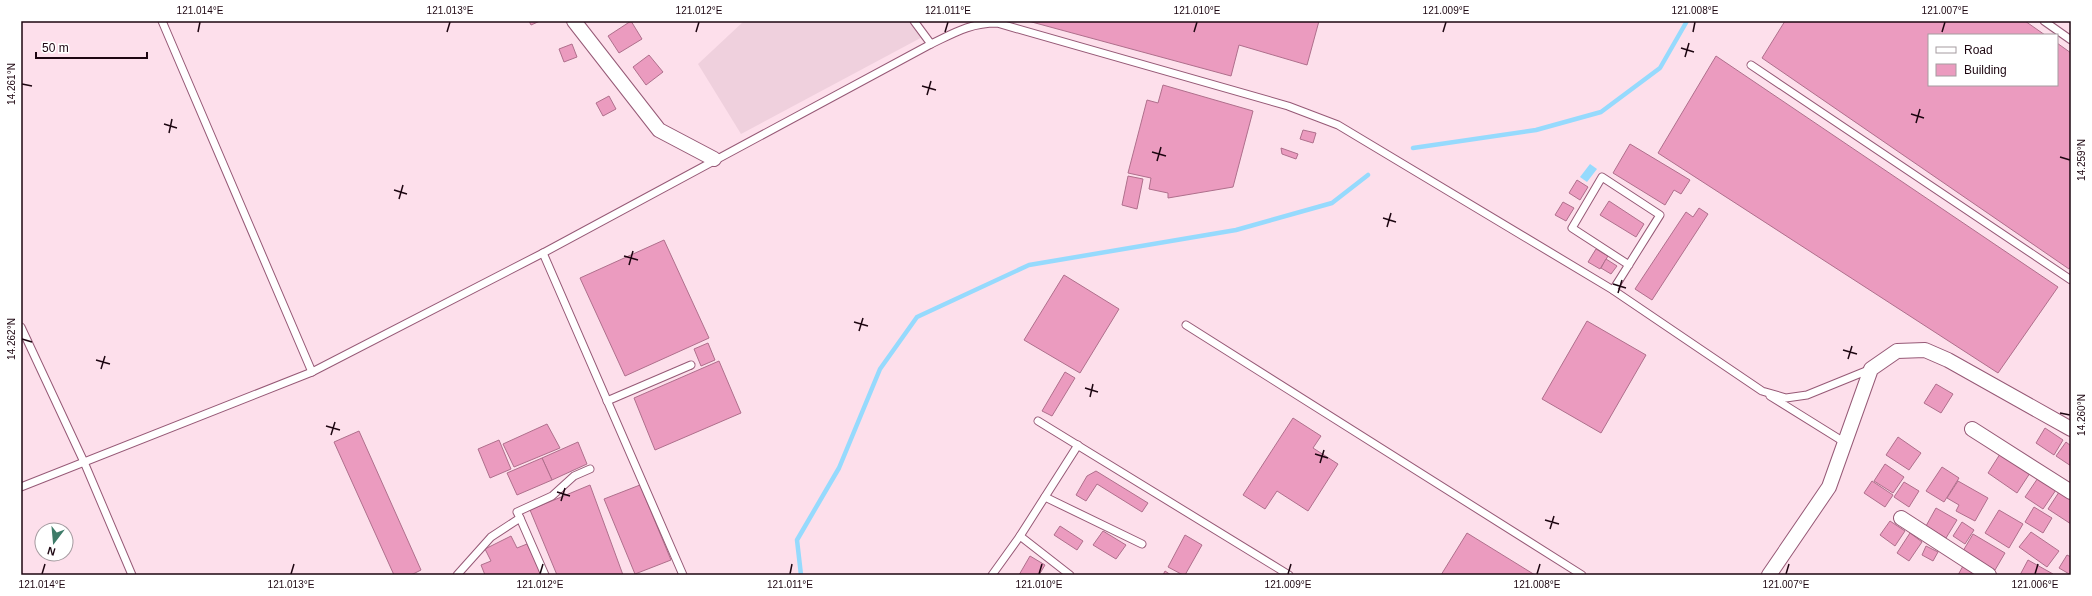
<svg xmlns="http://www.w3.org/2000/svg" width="2092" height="596" font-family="Helvetica,sans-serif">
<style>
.built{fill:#efd0dd}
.water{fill:#96dafd}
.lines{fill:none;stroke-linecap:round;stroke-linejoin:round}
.stream{stroke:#96dafd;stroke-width:4.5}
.building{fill:#eb9bbf;stroke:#af6f8c}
.lane-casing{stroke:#965976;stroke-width:9}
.street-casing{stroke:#965976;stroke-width:16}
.lane{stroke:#fff;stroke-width:7}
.street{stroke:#fff;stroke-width:14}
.ticks{fill:none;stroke:#1d0611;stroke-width:1.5}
.neatline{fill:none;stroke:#1d0611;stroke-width:1.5}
.ticks-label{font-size:10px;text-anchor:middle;fill:#1d0611}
</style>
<rect width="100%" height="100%" fill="#fddfeb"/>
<!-- built -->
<path class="built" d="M744,21H920L928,34L741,134L698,64Z"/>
<!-- water -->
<path class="water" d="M1590,164L1597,169L1587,182L1580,177Z"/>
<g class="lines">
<!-- stream -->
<g class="stream">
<path d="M1413,148L1536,130L1601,112L1660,68L1687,21"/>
<path d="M801,575L797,540L839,468L880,369L917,317L1029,265L1236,230L1332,203L1368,175"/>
</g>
</g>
<!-- building -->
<g class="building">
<path d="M529,21H540L531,25Z"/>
<path d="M631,21L642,39L619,53L608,36Z"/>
<path d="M1028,21H1319L1307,65L1239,45L1231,76Z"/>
<path d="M1785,21H2025L2045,35H1929V85H2057V43L2071,53V266L2069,269L1762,58Z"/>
<path d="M572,44L577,57L564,62L559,49Z"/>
<path d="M649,55L663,72L646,85L633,67Z"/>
<path d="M1716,56L2058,287L1998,373L1658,153Z"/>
<path d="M1163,85L1253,111L1233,187L1168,198V193L1149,189L1151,178L1128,173L1147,100L1158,103Z"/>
<path d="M609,96L616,109L603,116L596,103Z"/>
<path d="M1303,130L1316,133L1313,143L1300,139Z"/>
<path d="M1630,144L1690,180L1681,194L1674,190L1665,205L1613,173Z"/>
<path d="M1281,148L1298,154L1296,159L1282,154Z"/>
<path d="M1128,176L1143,179L1137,209L1122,205Z"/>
<path d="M1577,180L1588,187L1580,200L1569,193Z"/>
<path d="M1609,201L1644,224L1636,237L1600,215Z"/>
<path d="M1563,202L1574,208L1566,221L1555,215Z"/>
<path d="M1699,208L1708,214L1652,300L1635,289L1686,212L1693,217Z"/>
<path d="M664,240L709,338L625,376L580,278Z"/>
<path d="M1596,249L1608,256L1600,269L1588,262Z"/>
<path d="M1606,259L1617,266L1611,274L1601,268Z"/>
<path d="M1064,275L1119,309L1080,373L1024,340Z"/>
<path d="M1587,321L1646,355L1601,433L1542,399Z"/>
<path d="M708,343L715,360L701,366L694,349Z"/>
<path d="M719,361L741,413L655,450L634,398Z"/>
<path d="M1065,372L1075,378L1052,416L1042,411Z"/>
<path d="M1936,384L1953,394L1941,413L1924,403Z"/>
<path d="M1293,418L1321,436L1313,448L1338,464L1308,511L1277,491L1265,509L1243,495Z"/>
<path d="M547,424L560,448L514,467L503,444Z"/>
<path d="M2045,428L2063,440L2054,455L2036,443Z"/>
<path d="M359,431L421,570L411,575H394L334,442Z"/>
<path d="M1898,437L1921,453L1909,470L1886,455Z"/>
<path d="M499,440L511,469L490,478L478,449Z"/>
<path d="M578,442L587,464L552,480L542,458Z"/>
<path d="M2066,442L2071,446V466L2056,456Z"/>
<path d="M2000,454L2030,473L2017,493L1988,473Z"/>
<path d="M542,458L552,480L517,495L507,473Z"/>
<path d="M1885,464L1904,477L1893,493L1874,481Z"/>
<path d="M1942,467L1959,478L1944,502L1926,491Z"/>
<path d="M1096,471L1148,503L1142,512L1097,484L1086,501L1076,495L1087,476Z"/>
<path d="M2040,475L2058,487L2043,509L2025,497Z"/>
<path d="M1872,481L1893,495L1885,507L1864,493Z"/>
<path d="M1958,481L1988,498L1975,521L1956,511L1959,505L1947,498Z"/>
<path d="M1904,482L1919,491L1909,507L1894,497Z"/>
<path d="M590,485L623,575H557L530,510Z"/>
<path d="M640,485L671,560L635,574L604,499Z"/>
<path d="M2061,489L2071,495V524L2048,509Z"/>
<path d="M2034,507L2052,518L2043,533L2025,522Z"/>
<path d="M1936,508L1957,520L1946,538L1926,526Z"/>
<path d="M1999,510L2023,524L2009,548L1985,533Z"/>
<path d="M1890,521L1905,531L1895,546L1880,535Z"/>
<path d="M1962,522L1974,530L1965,544L1953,536Z"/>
<path d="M1060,526L1083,541L1077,550L1054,535Z"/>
<path d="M1103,531L1126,545L1116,559L1093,545Z"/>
<path d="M2031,532L2059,551L2047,567L2019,547Z"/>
<path d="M1467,533L1535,575H1441Z"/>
<path d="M1910,533L1922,542L1909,561L1897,553Z"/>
<path d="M1973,534L2005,553L1995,570L1963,551Z"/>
<path d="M1185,535L1202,545L1185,575H1183L1168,567Z"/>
<path d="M511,536L517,548L527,544L542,575H485L481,565L491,561L485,549Z"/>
<path d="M1926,546L1938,552L1933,561L1922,555Z"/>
<path d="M2067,555L2071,557V575L2059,568Z"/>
<path d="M1030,556L1045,565L1039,575H1019Z"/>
<path d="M2028,560L2053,574L2052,575H2020Z"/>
<path d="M1963,566L1977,575H1958Z"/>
<path d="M1165,571L1171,575H1163Z"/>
</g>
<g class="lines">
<defs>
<g id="lane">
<path d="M162,21L312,372"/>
<path d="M914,21L931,44"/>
<path d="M2044,21L2071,40"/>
<path d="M1751,65L2071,280"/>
<path d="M543,253L683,575"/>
<path d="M1613,290L1660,215L1602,177L1572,228L1629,265"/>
<path d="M1186,325L1582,575"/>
<path d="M21,327L84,462L132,575"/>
<path d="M1770,396L1844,442"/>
<path d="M607,401L691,365"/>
<path d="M1038,421L1289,575"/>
<path d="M21,487L312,372L543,253L931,44C954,33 970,23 997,23L1288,106L1338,125L1613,290L1762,391L1786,398L1807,395L1871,369"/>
<path d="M1045,497L1142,544"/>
<path d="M520,518L545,575"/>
<path d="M1020,536L1070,575"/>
<path d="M457,575L491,537L520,518L517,512L552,496L574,476L590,469"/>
<path d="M992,575L1020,536L1078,445"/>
</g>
<g id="street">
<path d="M574,21L659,130L714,159"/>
<path d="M1972,429L2071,492"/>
<path d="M1901,518L1989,575"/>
<path d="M1769,575L1829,487L1871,369L1897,351L1925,350L1948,360L2071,429"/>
</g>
</defs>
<!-- lane casing -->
<use href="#lane" class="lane-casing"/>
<!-- street casing -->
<use href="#street" class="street-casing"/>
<!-- lane -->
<use href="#lane" class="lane"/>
<!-- street -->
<use href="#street" class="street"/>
</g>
<!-- ticks -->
<path class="ticks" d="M198,32L200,22M447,32L450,22M696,32L699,22M945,32L948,22M1194,32L1197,22M1443,32L1446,22M1693,32L1695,22M1942,32L1945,22M1681,48L1694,52M1685,57L1689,43M22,84L32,86M922,86L936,90M927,95L931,81M1911,114L1924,118M1916,123L1920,109M164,124L177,128M169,133L172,119M1152,152L1166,156M2060,157L2070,160M1157,161L1161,147M394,190L407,194M399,199L403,185M1383,218L1396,222M1387,227L1391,213M624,256L638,260M629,265L633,251M1613,284L1626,288M1618,293L1622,280M854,322L868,326M859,331L863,318M22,339L32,342M1843,350L1857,354M1848,359L1852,346M96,360L110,364M101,369L105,356M1085,388L1098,392M1090,397L1093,384M2060,413L2070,415M326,426L340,430M331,435L335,422M1315,454L1328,458M1320,463L1324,450M557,492L570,496M561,501L565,488M1545,520L1559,524M1550,529L1554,516M42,574L45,564M291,574L294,564M540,574L543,564M790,574L792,564M1039,574L1042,564M1288,574L1291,564M1537,574L1540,564M1786,574L1789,564M2035,574L2038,564"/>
<!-- border -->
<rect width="2092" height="596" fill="none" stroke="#ffffff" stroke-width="44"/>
<!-- legend -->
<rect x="1928" y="34" width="130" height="52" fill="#ffffff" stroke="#a59ba0"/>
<rect x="1936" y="47" width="20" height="6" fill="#ffffff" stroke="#a59ba0"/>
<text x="1964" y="54" font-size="12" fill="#1d0611">Road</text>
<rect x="1936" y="64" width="20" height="12" fill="#eb9bbf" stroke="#a59ba0"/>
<text x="1964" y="74" font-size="12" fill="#1d0611">Building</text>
<!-- north arrow -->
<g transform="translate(54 542) rotate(196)"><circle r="19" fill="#ffffff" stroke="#a59ba0"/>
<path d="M0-3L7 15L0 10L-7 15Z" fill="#3d7b68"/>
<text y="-6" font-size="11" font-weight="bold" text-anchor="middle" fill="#1d0611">N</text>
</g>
<!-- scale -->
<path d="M36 52v6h111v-6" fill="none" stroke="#1d0611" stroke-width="2"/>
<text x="42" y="52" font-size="12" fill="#1d0611" stroke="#ffffff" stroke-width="3" paint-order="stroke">50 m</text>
<rect x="22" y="22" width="2048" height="552" class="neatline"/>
<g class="ticks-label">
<text x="200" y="14">121.014°E</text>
<text x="450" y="14">121.013°E</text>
<text x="699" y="14">121.012°E</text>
<text x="948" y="14">121.011°E</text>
<text x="1197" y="14">121.010°E</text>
<text x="1446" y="14">121.009°E</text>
<text x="1695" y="14">121.008°E</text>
<text x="1945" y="14">121.007°E</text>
<text transform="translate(11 84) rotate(-90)" y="4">14.261°N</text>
<text transform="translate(2081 160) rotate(-90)" y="4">14.259°N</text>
<text transform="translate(11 339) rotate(-90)" y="4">14.262°N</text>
<text transform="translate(2081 415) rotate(-90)" y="4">14.260°N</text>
<text x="42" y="588">121.014°E</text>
<text x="291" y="588">121.013°E</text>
<text x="540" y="588">121.012°E</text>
<text x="790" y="588">121.011°E</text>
<text x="1039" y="588">121.010°E</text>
<text x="1288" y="588">121.009°E</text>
<text x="1537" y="588">121.008°E</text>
<text x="1786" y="588">121.007°E</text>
<text x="2035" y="588">121.006°E</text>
</g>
</svg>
